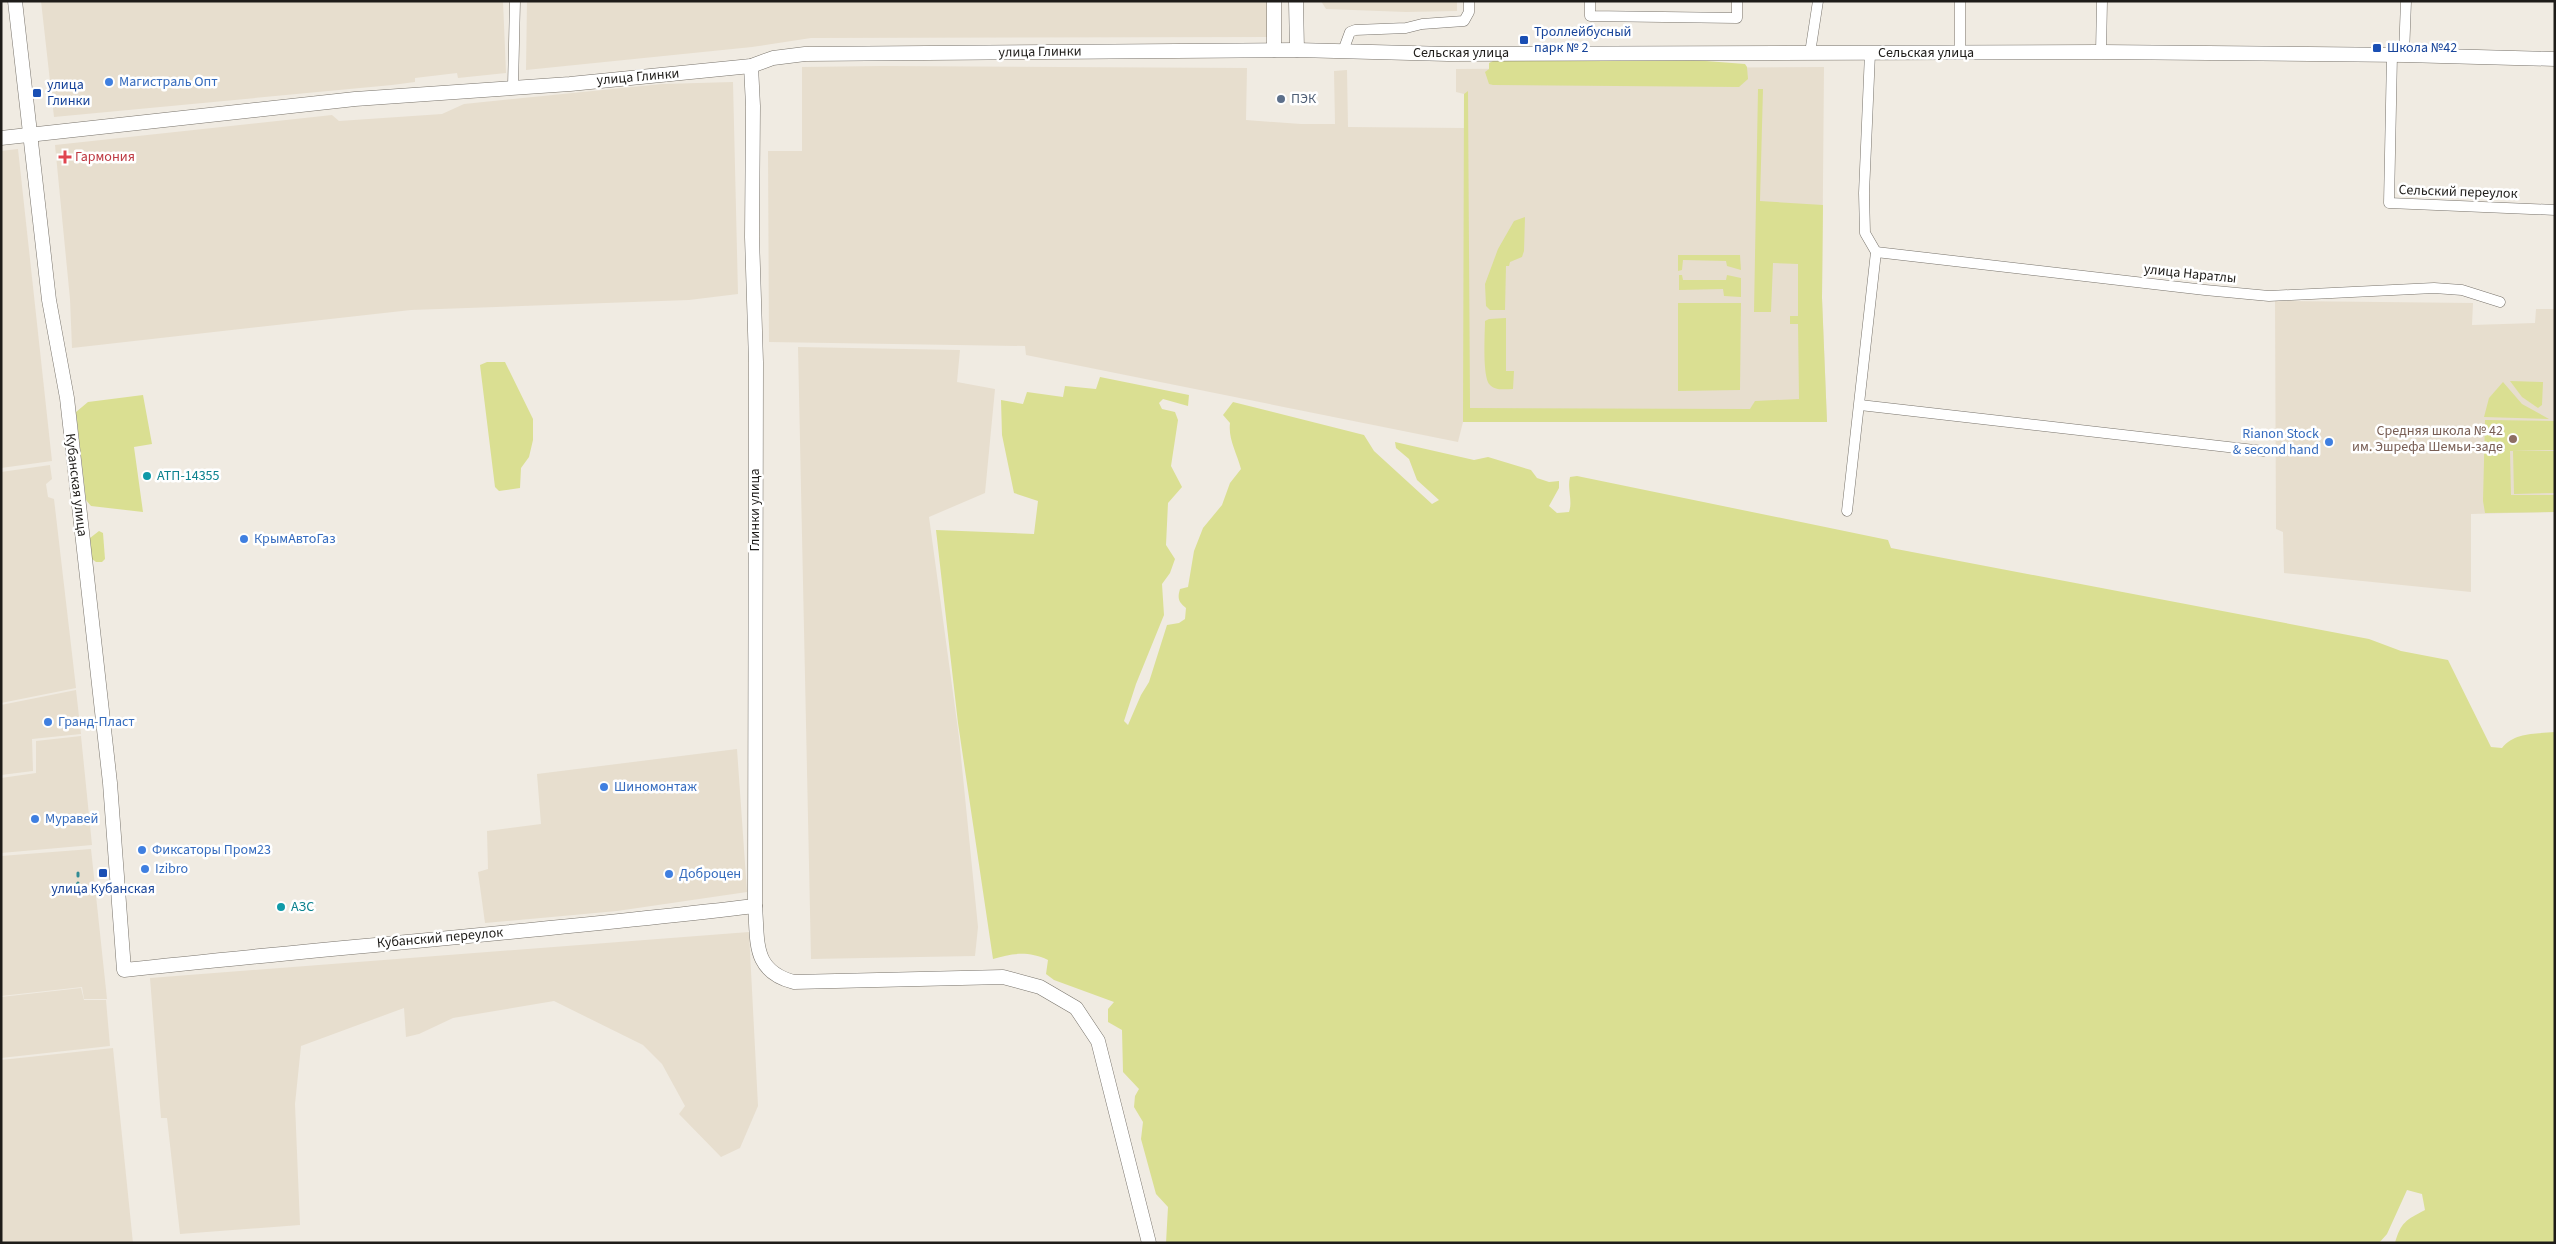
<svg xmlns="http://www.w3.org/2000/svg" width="2556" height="1244" font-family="'Source Sans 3',sans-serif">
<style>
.built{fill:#e7dece}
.green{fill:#dadf92}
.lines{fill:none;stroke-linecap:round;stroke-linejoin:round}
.stream{stroke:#308b94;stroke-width:3}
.street-casing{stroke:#78736b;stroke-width:11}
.secondary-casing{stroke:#78736b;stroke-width:15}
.street{stroke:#fff;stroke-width:10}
.secondary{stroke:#fff;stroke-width:14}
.transit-dot{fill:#1a4fb4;stroke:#fff;stroke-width:2}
.shop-dot{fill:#3f7fe0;stroke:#fff;stroke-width:2}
.service-dot{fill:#5c6f8a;stroke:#fff;stroke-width:2}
.health-dot{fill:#e0444e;stroke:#fff;stroke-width:2}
.education-dot{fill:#8d6e63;stroke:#fff;stroke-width:2}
.culture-dot{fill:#0f9aa8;stroke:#fff;stroke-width:2}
.labels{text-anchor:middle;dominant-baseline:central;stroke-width:5;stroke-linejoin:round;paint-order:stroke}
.transit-label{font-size:14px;fill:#164399;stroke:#fff;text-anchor:start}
.street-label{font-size:14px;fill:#1e1c19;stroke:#fff}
.shop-label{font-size:14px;fill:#366cbe;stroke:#fff;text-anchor:start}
.service-label{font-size:14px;fill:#4e5e75;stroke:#fff;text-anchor:start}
.health-label{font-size:14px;fill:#be3a42;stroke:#fff;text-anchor:start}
.education-label{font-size:14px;fill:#785e54;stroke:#fff;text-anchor:end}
.culture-label{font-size:14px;fill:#0d838f;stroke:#fff;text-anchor:start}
</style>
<rect width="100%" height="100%" fill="#f0ebe2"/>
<!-- built -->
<g class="built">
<path d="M41,1H503L506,73L458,78L457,73L415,78V82L392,85L54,117Z"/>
<path d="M527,1H1270V37L811,38L752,47L526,70Z"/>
<path d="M1321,1H1457V11L1406,12L1326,9Z"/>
<path d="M882,66L1247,68L1246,120L1301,124H1335L1334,71L1347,70L1348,127L1464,128V94L1456,92V69L1824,67L1822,298L1827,422H1463L1458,442L1026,355L1025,346L769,342L768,151H802V67Z"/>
<path d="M733,82L738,294L689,300L411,310L72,348L70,299L55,145L332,115L339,121L442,114L464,104L662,84Z"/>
<path d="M18,149L52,461L1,468V151Z"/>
<path d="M2275,301L2473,303L2472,325L2535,323L2536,309H2555V512L2471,514V592L2284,573L2283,532L2276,529Z"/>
<path d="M798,347L960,350L957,382L995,389L985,493L929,517L959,737L978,927L975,956L811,959Z"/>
<path d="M50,465L52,479L46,484L48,497L54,499L76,688L1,703V472Z"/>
<path d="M76,690L81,734L32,739L33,771L1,775V705Z"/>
<path d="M81,736L92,845L1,853V778L36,773V741Z"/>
<path d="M737,749L747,892L617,911L485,923L478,872L488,869L487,831L541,824L537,774Z"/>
<path d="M91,849L107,999H84L82,987L1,996V856Z"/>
<path d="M749,932L758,1106L740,1148L721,1157L679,1114L685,1106L662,1064L643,1045L554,1001L453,1018L419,1034L406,1037L404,1008L301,1046L295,1104L300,1225L180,1234L167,1118H161L150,978Z"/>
<path d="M81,988L84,1000H106L110,1046L1,1058V997Z"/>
<path d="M113,1048L133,1243H1V1060Z"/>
</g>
<!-- green -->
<g class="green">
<path d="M1693,60L1745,64L1747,67L1748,79L1739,87L1493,85L1489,84L1485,72L1489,69V63L1493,61Z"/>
<path d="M1758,89H1763L1760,201L1823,205L1822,298L1827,422H1463L1464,94L1468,91L1470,408L1750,409L1755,401L1799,399L1798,324H1790V316H1798V264L1773,263L1771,312H1754Z"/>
<path d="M1525,217L1524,251L1522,257L1510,262L1509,266H1506L1505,310H1490L1486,306L1485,284L1498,249L1514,221Z"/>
<path d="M1678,255H1740L1741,270L1727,266L1726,261L1683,260L1682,270L1678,271Z"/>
<path d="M1679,275H1682L1683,280H1726L1727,275L1741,278V297L1724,296L1723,289L1679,290Z"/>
<path d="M1678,303H1741L1740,390L1678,391Z"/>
<path d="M1506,318V371H1514L1513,389C1505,389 1496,391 1490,385C1482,378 1485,333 1485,321L1489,319Z"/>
<path d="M487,362H505L533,419V440L529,457L521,468L520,488L499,491L495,487L480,365Z"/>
<path d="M1100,377L1189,395L1188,406L1163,399L1159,403L1162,409L1175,412L1178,420L1171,466L1182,487L1168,503L1166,545L1175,559L1170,573L1162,584L1164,615L1136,684L1124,721L1128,725L1141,695L1149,682L1167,625L1179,623L1185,619L1186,608C1179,602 1177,599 1180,589L1188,587L1194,551L1203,528L1222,505L1230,483L1241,469C1237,453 1228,439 1230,423L1223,415L1233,402L1364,435L1374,451L1432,504L1439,500L1417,480L1409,459L1396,448L1395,442L1474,460L1488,457L1531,470L1537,478L1549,482L1559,481V488L1549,506L1557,513L1569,512C1573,501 1567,489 1570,477L1577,476L1888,540L1891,548L2369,639L2401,651L2448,660L2491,747L2502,748C2515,732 2535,734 2555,732V1243H2395C2401,1222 2406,1220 2425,1210L2422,1194L2407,1190L2387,1234L2379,1243H1166L1168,1207L1156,1194L1141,1139L1143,1122L1134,1107L1135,1096L1139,1089L1123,1072L1122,1030L1108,1022V1009L1114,1002L1054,980L1046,974L1048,960C1028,951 1013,953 993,959L958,723L936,530L1034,534L1038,501L1014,493L1002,435L1001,400L1023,404L1027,392L1063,397L1065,386L1096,389Z"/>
<path d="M2510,381L2543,382L2542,405L2538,408L2522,397Z"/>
<path d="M2503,382L2522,404L2549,419L2484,417L2489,398Z"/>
<path d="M143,395L152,444L134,447L143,512L91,506L86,500L76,412L88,402Z"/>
<path d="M2485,420L2555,421V450L2510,451L2511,495H2555V512L2485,513L2483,501Z"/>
<path d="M2513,451H2555V493L2514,494Z"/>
<path d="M99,531L103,533L105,559L102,562H96L92,559L90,538Z"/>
</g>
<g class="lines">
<!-- stream -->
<g class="stream">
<path d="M78,876V873"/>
<path d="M78,883L75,888L85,893"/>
</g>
<defs>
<g id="street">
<path d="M1590,1V16L1737,18V1"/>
<path d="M1343,51L1350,32L1355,30L1406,28L1422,24L1464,21L1469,12V1"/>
<path d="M2101,52L2102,1"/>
<path d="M1810,53L1818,1"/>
<path d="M1960,53V1"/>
<path d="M2392,55L2389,203L2555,210"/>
<path d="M2404,55L2406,1"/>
<path d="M513,86L515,1"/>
<path d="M1876,252L2205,290L2269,296L2434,288L2462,290L2500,302"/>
<path d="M1860,405L2263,451"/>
<path d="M1847,511L1876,252L1865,233L1864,193L1870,53"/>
</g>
<g id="secondary">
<path d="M15,1L49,300L67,398L81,523L110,783L124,970C335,947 545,931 755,906"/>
<path d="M1274,1V50"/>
<path d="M1296,1L1297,50"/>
<path d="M751,66L753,106L752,237L756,362L755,906C758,942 752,971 794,982L1003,977L1040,987L1076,1008L1098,1041L1149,1243"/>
<path d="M1,138L355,99L570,84L751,66L773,58L805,54L1297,50L1448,54L2101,52L2404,55L2555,59"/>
</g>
</defs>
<!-- street casing -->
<use href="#street" class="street-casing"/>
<!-- secondary casing -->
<use href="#secondary" class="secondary-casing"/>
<!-- street -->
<use href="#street" class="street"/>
<!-- secondary -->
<use href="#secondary" class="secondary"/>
</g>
<!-- markers -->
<g class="transit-dot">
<rect x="1519" y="35" width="10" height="10" rx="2.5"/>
<rect x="2372" y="43" width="10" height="10" rx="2.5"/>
<rect x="32" y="88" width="10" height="10" rx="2.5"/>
<rect x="98" y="868" width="10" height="10" rx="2.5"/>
</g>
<g class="shop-dot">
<circle cx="109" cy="82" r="5"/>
<circle cx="2329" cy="442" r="5"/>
<circle cx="244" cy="539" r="5"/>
<circle cx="48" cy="722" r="5"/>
<circle cx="604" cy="787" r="5"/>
<circle cx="35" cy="819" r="5"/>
<circle cx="142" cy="850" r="5"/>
<circle cx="145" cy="869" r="5"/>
<circle cx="669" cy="874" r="5"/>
</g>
<circle class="service-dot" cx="1281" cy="99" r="5"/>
<path class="health-dot" d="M62.5 149.5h5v5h5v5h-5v5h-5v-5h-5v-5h5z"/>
<circle class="education-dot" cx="2513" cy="439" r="5"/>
<g class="culture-dot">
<circle cx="147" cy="476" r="5"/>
<circle cx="281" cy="907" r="5"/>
</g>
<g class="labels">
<!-- transit labels -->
<g class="transit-label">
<text x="1534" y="32">Троллейбусный<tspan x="1534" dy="16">парк № 2</tspan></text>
<text x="2387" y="48">Школа №42</text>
<text x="47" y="85">улица<tspan x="47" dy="16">Глинки</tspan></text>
<text x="103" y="889" text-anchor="middle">улица Кубанская</text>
</g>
<!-- street labels -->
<g class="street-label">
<text transform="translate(1040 52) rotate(-1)">улица Глинки</text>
<text x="1461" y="53">Сельская улица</text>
<text x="1926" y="53">Сельская улица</text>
<text transform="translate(638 77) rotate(-5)">улица Глинки</text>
<text transform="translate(2458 192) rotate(2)">Сельский переулок</text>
<text transform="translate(2190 274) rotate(6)">улица Наратлы</text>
<text transform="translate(76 485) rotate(83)">Кубанская улица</text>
<text transform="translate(755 510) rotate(-90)">Глинки улица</text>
<text transform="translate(440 938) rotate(-5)">Кубанский переулок</text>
</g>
<!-- shop labels -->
<g class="shop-label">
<text x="119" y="82">Магистраль Опт</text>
<text x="2319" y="434" text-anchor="end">Rianon Stock<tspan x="2319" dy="16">&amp; second hand</tspan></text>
<text x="254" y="539">КрымАвтоГаз</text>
<text x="58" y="722">Гранд-Пласт</text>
<text x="614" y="787">Шиномонтаж</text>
<text x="45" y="819">Муравей</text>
<text x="152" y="850">Фиксаторы Пром23</text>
<text x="155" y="869">Izibro</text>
<text x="679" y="874">Доброцен</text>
</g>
<!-- service labels -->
<g class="service-label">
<text x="1291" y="99">ПЭК</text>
</g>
<!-- health labels -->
<g class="health-label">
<text x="75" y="157">Гармония</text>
</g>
<!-- education labels -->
<g class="education-label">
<text x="2503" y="431">Средняя школа № 42<tspan x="2503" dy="16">им. Эшрефа Шемьи-заде</tspan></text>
</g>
<!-- culture labels -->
<g class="culture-label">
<text x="157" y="476">АТП-14355</text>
<text x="291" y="907">АЗС</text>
</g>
</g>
<!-- border -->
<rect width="2556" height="1244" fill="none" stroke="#1e1c19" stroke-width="5"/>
</svg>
